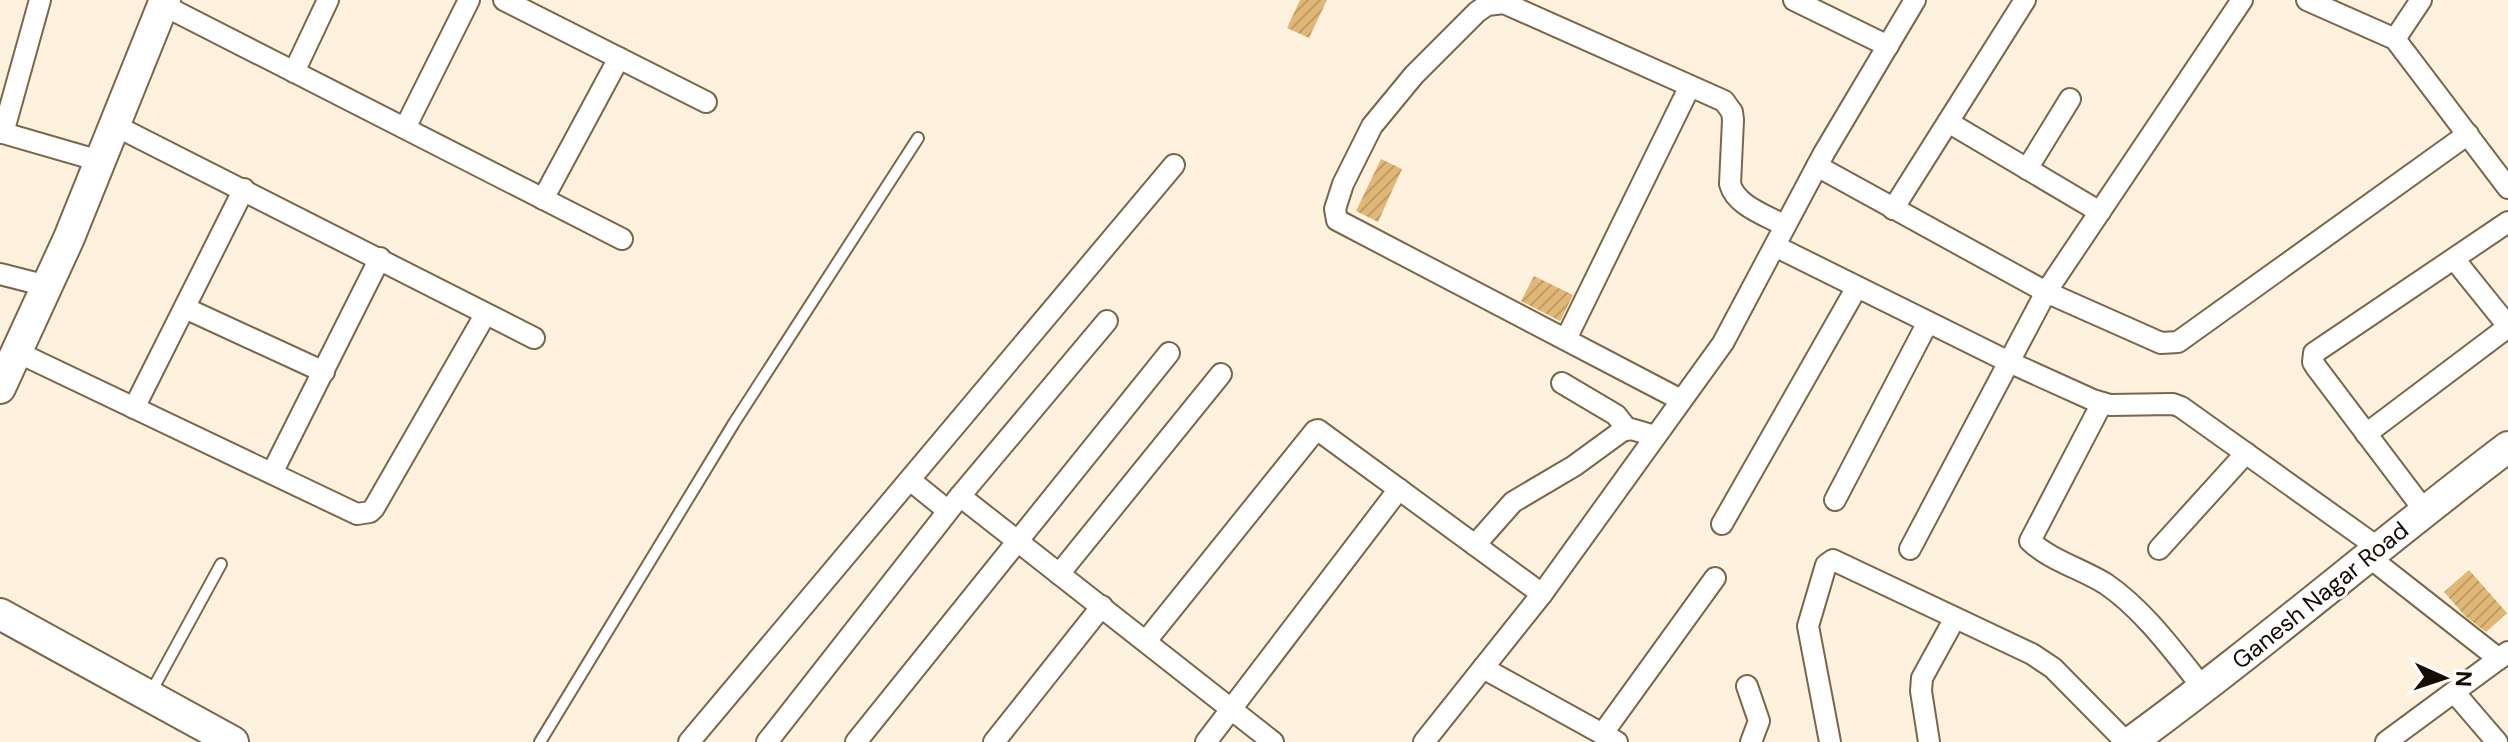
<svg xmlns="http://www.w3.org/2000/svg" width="2508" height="742" font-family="'DM Sans',sans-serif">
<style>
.building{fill:url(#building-hatch)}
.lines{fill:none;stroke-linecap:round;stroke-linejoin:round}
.lane-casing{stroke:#7a674a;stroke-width:14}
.street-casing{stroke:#7a674a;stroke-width:24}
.secondary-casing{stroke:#7a674a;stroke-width:34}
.lane{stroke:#fff;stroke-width:10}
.street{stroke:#fff;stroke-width:20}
.secondary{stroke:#fff;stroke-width:30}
.labels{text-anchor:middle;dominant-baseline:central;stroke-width:6;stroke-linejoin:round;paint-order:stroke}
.street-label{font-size:24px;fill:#130c03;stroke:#fff}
</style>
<defs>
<pattern id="building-hatch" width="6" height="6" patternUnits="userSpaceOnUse" patternTransform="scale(2)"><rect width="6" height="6" fill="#e1b777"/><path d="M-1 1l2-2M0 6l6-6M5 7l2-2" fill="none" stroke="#c09c65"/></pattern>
</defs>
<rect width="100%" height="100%" fill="#fef1dd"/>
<!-- building -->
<g class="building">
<path d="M1300,0H1327L1309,38L1287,28Z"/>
<path d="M1381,159L1402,169L1378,222L1356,211Z"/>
<path d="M1534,276L1573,295L1560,321L1521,301Z"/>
<path d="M2469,570L2507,613L2486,632L2465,616L2444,592Z"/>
</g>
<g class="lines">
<defs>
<g id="lane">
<path d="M150,694L221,564"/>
<path d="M540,742L734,423L918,138"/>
</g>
<g id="street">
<path d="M504,0L706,102"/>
<path d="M1794,0L1888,46"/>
<path d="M2307,0L2395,39L2508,188"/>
<path d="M163,5L622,239"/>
<path d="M2395,39L2421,0"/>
<path d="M294,72L328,0"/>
<path d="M1948,122L2100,212"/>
<path d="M114,125L534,338"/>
<path d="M405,128L469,0"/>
<path d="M0,132L100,161"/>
<path d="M3,133L40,0"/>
<path d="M1817,166L2046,292L2242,0"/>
<path d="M2027,169L2070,99"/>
<path d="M543,199L619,58"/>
<path d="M1893,209L2025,0"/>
<path d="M1775,246L2009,362L2093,400L2110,405L2173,404L2181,407L2380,549"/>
<path d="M2454,259L2508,326"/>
<path d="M0,274L47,286"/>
<path d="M185,308L324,372"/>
<path d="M1566,339L1690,86"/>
<path d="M17,352L357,514L370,512L374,508L485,315"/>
<path d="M1562,383L1616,415L1627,429"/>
<path d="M1681,400L1337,220L1335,209L1343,184L1372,126L1414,75L1477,12L1487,5L1504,3L1724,101L1732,112L1733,120L1730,184C1736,206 1766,215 1785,226"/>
<path d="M2102,403L2030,541C2050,560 2082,569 2106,584C2145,611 2174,652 2204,689"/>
<path d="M134,408L244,189"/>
<path d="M2366,434L2508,327"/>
<path d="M272,473L380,258"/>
<path d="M910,480L947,510"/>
<path d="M960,496L1107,321"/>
<path d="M1835,500L1928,322"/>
<path d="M2424,510L2316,367L2313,362L2314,353L2508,222"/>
<path d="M1722,524L1857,287"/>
<path d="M1475,545L1513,502L1574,466L1622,431L1631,429L1655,436"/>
<path d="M1910,549L2046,292L2161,343L2178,342L2468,134"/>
<path d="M2159,549L2246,453"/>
<path d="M2369,557L2499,659"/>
<path d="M1059,574L1221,374"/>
<path d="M1146,641L1315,431L1318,430L1542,594"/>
<path d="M1483,668L1617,742"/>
<path d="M1747,686L1759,721L1751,742"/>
<path d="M2454,692L2497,742"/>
<path d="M1603,733L1715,578"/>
<path d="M689,742L1174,165"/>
<path d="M767,742L960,496L1273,742"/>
<path d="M856,742L1169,353"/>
<path d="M994,742L1102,606"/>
<path d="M1206,742L1399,489"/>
<path d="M1424,742L1542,594L1723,343L1824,153L1915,0"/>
<path d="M1830,742L1808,626L1826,565L1833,560L2032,654L2053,668L2126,742"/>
<path d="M1929,742L1921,691L1922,678L1955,618"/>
<path d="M2386,742L2508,652"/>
</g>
<g id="secondary">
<path d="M0,388L69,238L165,0"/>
<path d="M0,614L233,742"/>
<path d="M2131,742C2260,648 2381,543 2508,447"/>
</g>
</defs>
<!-- lane casing -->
<use href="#lane" class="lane-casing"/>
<!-- street casing -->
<use href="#street" class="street-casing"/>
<!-- secondary casing -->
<use href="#secondary" class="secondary-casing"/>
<!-- lane -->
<use href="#lane" class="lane"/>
<!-- street -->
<use href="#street" class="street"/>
<!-- secondary -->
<use href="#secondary" class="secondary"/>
</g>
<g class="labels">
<!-- street labels -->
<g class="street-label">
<text transform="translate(2320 595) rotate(-39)">Ganesh Nagar Road</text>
</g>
</g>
<!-- north arrow -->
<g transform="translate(2444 678) rotate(93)" stroke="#ffffff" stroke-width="6" paint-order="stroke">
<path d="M0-6L14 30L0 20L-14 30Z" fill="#130c03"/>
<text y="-12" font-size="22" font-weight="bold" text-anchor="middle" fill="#130c03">N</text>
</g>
</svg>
